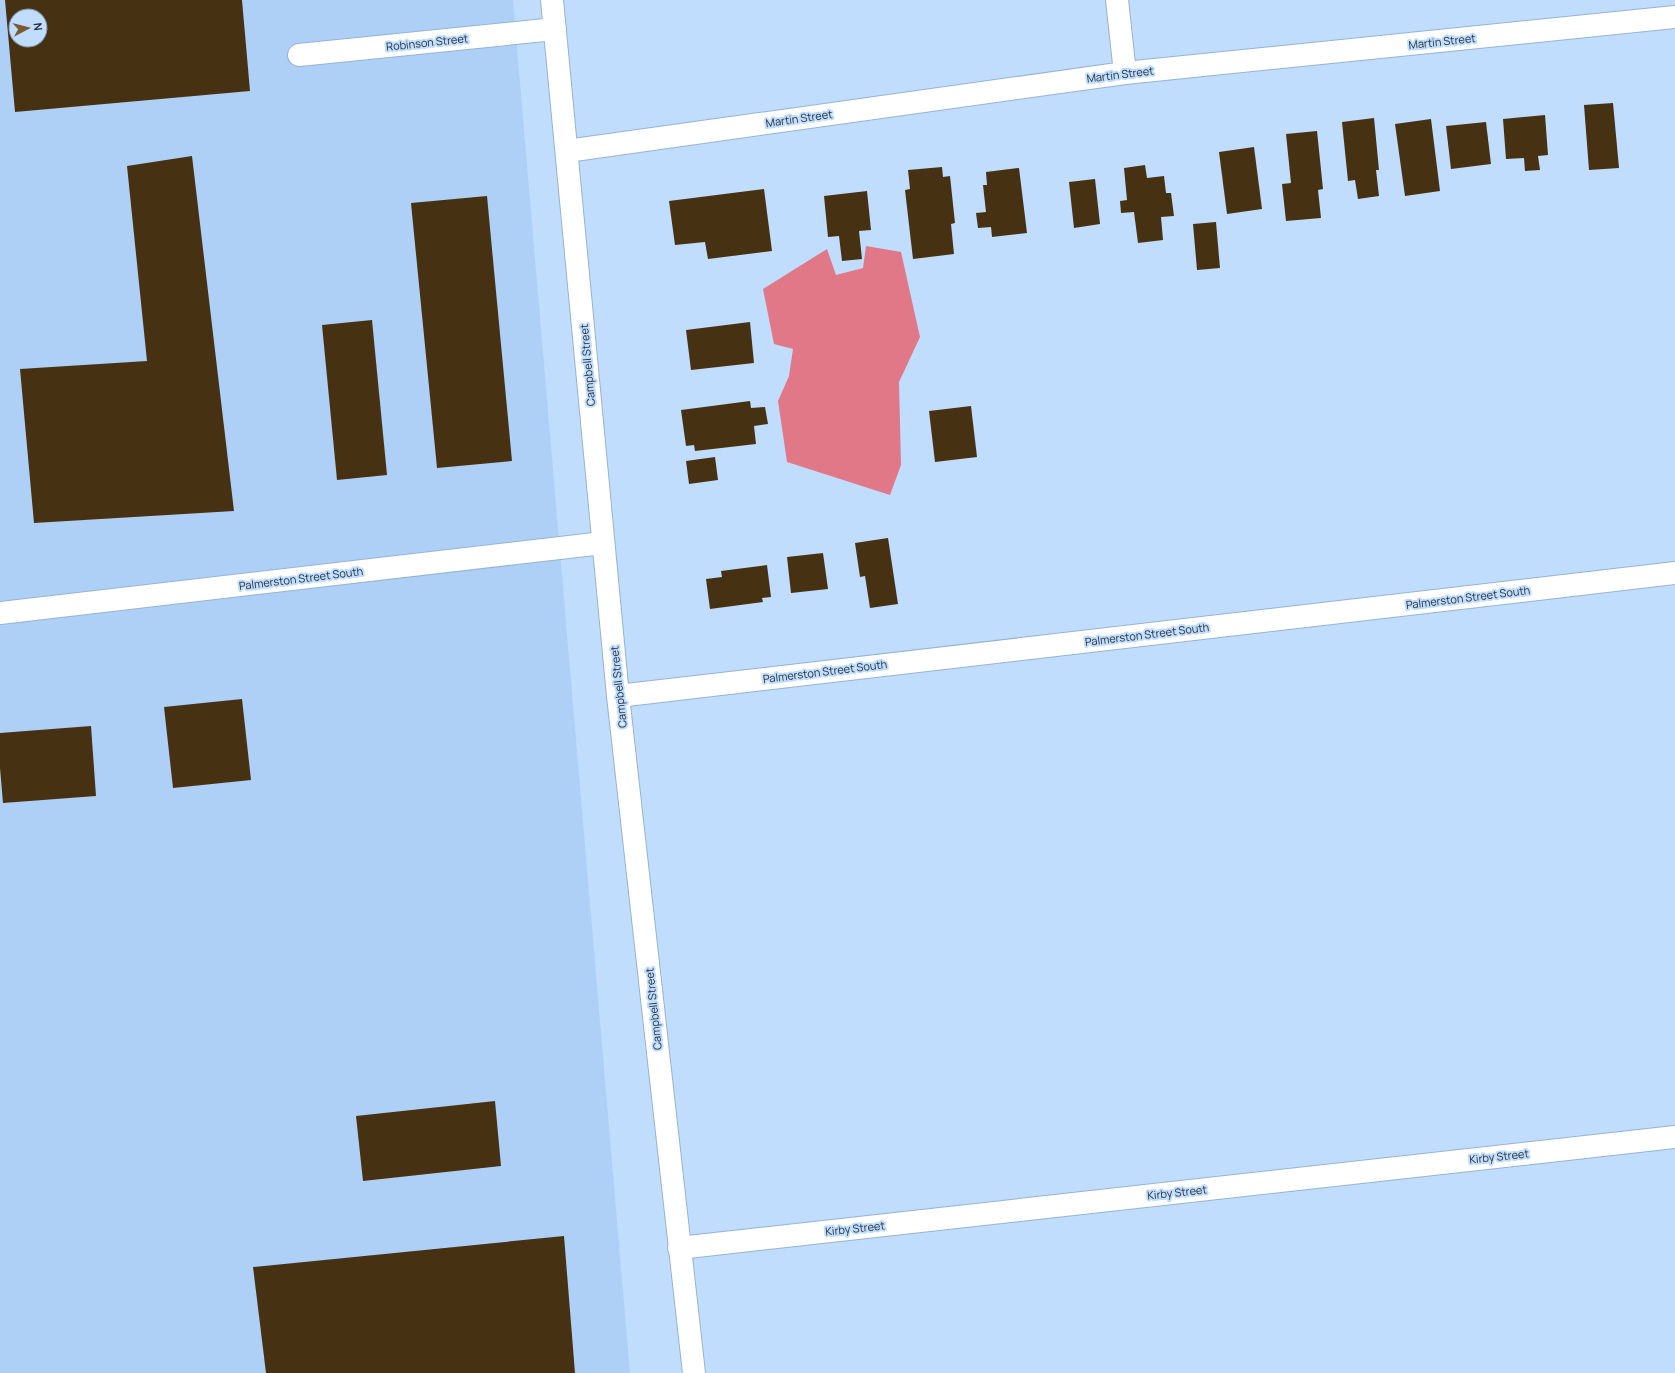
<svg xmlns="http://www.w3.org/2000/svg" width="1675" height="1373" font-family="Manrope,sans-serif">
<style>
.built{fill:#afd0f6;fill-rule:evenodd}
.forest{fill:#e07887}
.building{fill:#473113;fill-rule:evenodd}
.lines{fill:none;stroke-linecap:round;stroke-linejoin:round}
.street-casing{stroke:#97b3d2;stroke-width:24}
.secondary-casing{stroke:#97b3d2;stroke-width:24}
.street{stroke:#fff;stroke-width:22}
.secondary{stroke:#fff;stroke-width:22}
.labels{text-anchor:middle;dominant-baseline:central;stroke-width:4;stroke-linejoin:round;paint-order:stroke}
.street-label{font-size:11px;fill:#25303c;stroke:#c0ddfe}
</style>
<rect width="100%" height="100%" fill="#c0ddfe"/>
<!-- built -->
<path class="built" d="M0,0H513L630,1373H0ZM16,16H40V40H16Z"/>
<!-- forest -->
<path class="forest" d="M866,246L901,252L920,337L899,382L901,465L890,495L787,462L778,401L789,376L793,349L774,344L763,289L827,249L836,275L863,268Z"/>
<!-- building -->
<g class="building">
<path d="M5,0H242L250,91L15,112ZM16,16H40V40H16Z"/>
<path d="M1613,103L1619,168L1589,170L1584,105Z"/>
<path d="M1545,115L1548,155L1538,156L1540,170L1525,171L1524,158L1506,159L1503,119Z"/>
<path d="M1374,118L1379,170H1376L1379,196L1358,199L1355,180L1348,181L1342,122Z"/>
<path d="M1431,119L1440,191L1405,196L1395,124Z"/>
<path d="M1486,122L1491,164L1451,169L1446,126Z"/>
<path d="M1317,131L1323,189L1318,190L1321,218L1286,221L1282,184L1291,183L1286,134Z"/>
<path d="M1254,147L1262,209L1227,214L1219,152Z"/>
<path d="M192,156L234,511L34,523L20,369L147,361L127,166Z"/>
<path d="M1145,165L1147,178L1164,176L1166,193H1171L1174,216L1161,217L1163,240L1138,243L1134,212L1121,213L1120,201L1127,200L1124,168Z"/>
<path d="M942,167L943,177L950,176L955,223L951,224L954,254L913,259L905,190L910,189L908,170Z"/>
<path d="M1019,168L1027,233L992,237L991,227L978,228L976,213L986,212L983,185H987L986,172Z"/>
<path d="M1095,179L1100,224L1074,228L1069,182Z"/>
<path d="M764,189L772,251L708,259L705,242L675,245L669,201Z"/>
<path d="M867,191L871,230L859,231L862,259L842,261L839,236L828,237L824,196Z"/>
<path d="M487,196L512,461L437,468L411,203Z"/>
<path d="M1216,222L1220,268L1197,270L1193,224Z"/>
<path d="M372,320L387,475L337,480L322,325Z"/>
<path d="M750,322L754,363L691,370L686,330Z"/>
<path d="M750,401L751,408L765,407L768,424L754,426L756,444L695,451L694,445L686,446L681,410Z"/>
<path d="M971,406L977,457L935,462L929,411Z"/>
<path d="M715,457L718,480L689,484L686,461Z"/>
<path d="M888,538L898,604L870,608L865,576L860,577L855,543Z"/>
<path d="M823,553L828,589L791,593L787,557Z"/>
<path d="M767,565L771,597L762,598L763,602L710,609L706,579L722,577L721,571Z"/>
<path d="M242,699L251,780L173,788L164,707Z"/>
<path d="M91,726L96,796L3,803L0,768V733Z"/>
<path d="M495,1101L501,1166L363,1181L356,1116Z"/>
<path d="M564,1236L575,1373H266L253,1267Z"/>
</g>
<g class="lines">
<defs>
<g id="street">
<path d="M1117,0L1125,73"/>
<path d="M299,55L555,29"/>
<path d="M567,151L1125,73L1675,17"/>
<path d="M0,613L603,543"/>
<path d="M618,696L1675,573"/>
<path d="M679,1248L1675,1137"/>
</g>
<path id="secondary" d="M552,0L618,696L694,1373"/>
</defs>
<!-- street casing -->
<use href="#street" class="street-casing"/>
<!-- secondary casing -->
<use href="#secondary" class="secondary-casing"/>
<!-- street -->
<use href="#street" class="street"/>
<!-- secondary -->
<use href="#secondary" class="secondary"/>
</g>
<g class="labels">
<!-- street labels -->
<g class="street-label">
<text transform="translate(1442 41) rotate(-6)">Martin Street</text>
<text transform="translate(427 42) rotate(-6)">Robinson Street</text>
<text transform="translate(1120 74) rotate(-7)">Martin Street</text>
<text transform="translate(799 118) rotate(-8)">Martin Street</text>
<text transform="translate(587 365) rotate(-95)">Campbell Street</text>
<text transform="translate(301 578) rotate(-7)">Palmerston Street South</text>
<text transform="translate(1468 597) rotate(-7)">Palmerston Street South</text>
<text transform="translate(1147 634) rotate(-7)">Palmerston Street South</text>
<text transform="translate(825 671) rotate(-7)">Palmerston Street South</text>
<text transform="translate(618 687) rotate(-96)">Campbell Street</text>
<text transform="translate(653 1009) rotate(-96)">Campbell Street</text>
<text transform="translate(1499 1156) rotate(-6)">Kirby Street</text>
<text transform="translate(1177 1192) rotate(-6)">Kirby Street</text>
<text transform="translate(855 1228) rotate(-6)">Kirby Street</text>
</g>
</g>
<!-- north arrow -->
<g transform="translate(28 28) rotate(83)"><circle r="19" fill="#c0ddfe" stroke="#8298b0"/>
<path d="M0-3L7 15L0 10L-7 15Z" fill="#7b5a31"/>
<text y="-6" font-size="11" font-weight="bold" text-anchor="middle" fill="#25303c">N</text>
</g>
</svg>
